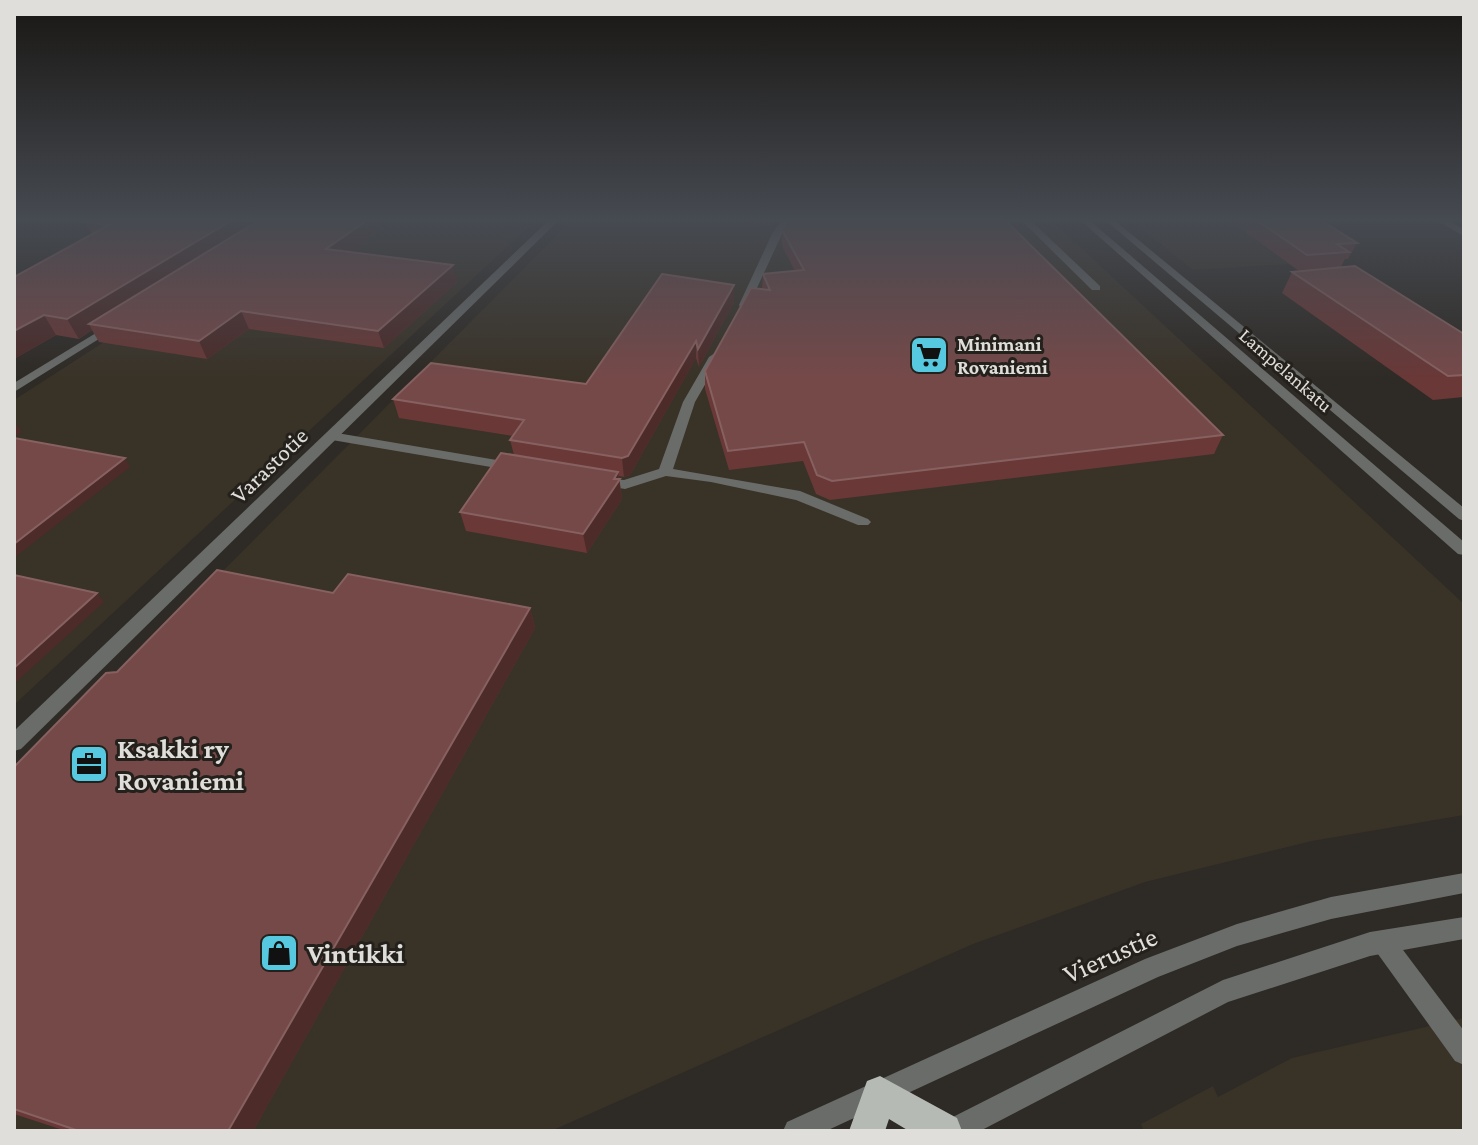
<svg xmlns="http://www.w3.org/2000/svg" width="1478" height="1145" font-family="'Crimson Pro',serif">
<style>
.built{fill:#393227}
.lines{fill:none;stroke-linecap:round;stroke-linejoin:round}
.service{fill:#6a6c6a;fill-rule:evenodd}
.minor{fill:#6a6c6a;fill-rule:evenodd}
.tertiary{fill:#6a6c6a;fill-rule:evenodd}
.trunk{fill:#b6bab4;fill-rule:evenodd}
.wall{fill:#693837}
.shaded-wall{fill:#4c2b29}
.building{fill:#764949;stroke:#866160;stroke-width:2}
.labels{text-anchor:middle;dominant-baseline:central;stroke-width:6;stroke-linejoin:round;paint-order:stroke}
.far-poi-label{font-size:20px;font-weight:bold;fill:#e0deda;stroke:#24211c;text-anchor:start}
.far-street-label{font-size:20px;fill:#e0deda;stroke:#24211c}
.street-label{font-size:24px;fill:#e0deda;stroke:#24211c}
.near-poi-label{font-size:28px;font-weight:bold;fill:#e0deda;stroke:#24211c;text-anchor:start}
.near-street-label{font-size:28px;fill:#e0deda;stroke:#24211c}
</style>
<rect width="100%" height="100%" fill="#2e2a25"/>
<!-- built -->
<g class="built">
<path d="M295,219H537L14,705V400Z"/>
<path d="M573,219H1050L1464,604V815L1312,841L1145,882L973,944L551,1131H14V781Z"/>
<path d="M1130,219H1227L1289,264L1193,270Z"/>
<path d="M1464,1018V1131H1144L1141,1124L1213,1086L1218,1097L1292,1058Z"/>
</g>
<g class="lines">
<!-- service -->
<g class="service">
<path d="M783,219H793L782,234L749,305L740,307L739,305L772,234Z"/>
<path d="M1020,219H1029L1100,286V290H1092Z"/>
<path d="M1434,219H1444L1464,229V236Z"/>
<path d="M715,353L721,357L695,402L673,469L800,491L868,519L871,522L868,525H858L796,500L711,482L666,476L625,489L596,484L594,481L596,478L624,480L659,469L683,402L709,357Z"/>
<path d="M331,432L515,463L522,467L515,471L326,439L324,436Z"/>
<path d="M1383,930L1391,934L1464,1031V1065L1455,1061L1375,950L1371,942L1375,934Z"/>
</g>
<!-- minor -->
<g class="minor">
<path d="M550,219H560L21,749L14,751V731Z"/>
<path d="M1079,219H1088L1464,542V555L1458,554Z"/>
<path d="M1104,219H1113L1464,508V521L1459,519Z"/>
<path d="M114,322L118,323V327L14,392V383Z"/>
</g>
<!-- tertiary -->
<g class="tertiary">
<path d="M1464,873V893L1331,919L1237,946L1158,977L826,1131H783L787,1122L1145,959L1237,924L1331,897Z"/>
<path d="M1464,917V939L1370,956L1228,1002L980,1131H939L943,1122L1223,980L1370,932Z"/>
</g>
<!-- trunk -->
<path class="trunk" d="M880,1076L957,1118L962,1131H909L889,1119L885,1131H849L867,1081Z"/>
</g>
<!-- wall -->
<g class="wall">
<path d="M92,219H380L382,228L350,252L457,282L384,348L249,329L207,359L99,342L92,330L79,339L56,335L14,359V277L92,234L86,222Z"/>
<path d="M742,219H776L773,225L742,223Z"/>
<path d="M1227,219H1319L1357,243L1348,259H1345L1341,267L1464,334V397L1433,400L1282,293L1292,272L1299,271Z"/>
<path d="M782,230L1223,435L1214,454L830,500L816,494L803,461L729,470L705,389V371L762,289L763,274L795,271L782,246Z"/>
<path d="M734,285V302L699,367L696,358L630,475L624,477L619,476L622,499L587,553L466,531L460,512L514,455L510,440L513,436L399,418L393,399L586,384Z"/>
<path d="M333,593L530,608L535,628L253,1131H66L14,1114V767L117,672Z"/>
</g>
<!-- shaded-wall -->
<g class="shaded-wall">
<path d="M234,219H270L89,324L92,330L79,339L67,319Z"/>
<path d="M369,219H380L382,228L331,266L326,249Z"/>
<path d="M453,265L457,282L384,348L378,331Z"/>
<path d="M734,285V302L699,367L698,349Z"/>
<path d="M241,311L249,329L207,359L199,341Z"/>
<path d="M44,315L56,335L14,359V331Z"/>
<path d="M696,341V358L630,475L624,477L622,458Z"/>
<path d="M16,424L22,432L14,437V425Z"/>
<path d="M125,458L130,467L14,558V544Z"/>
<path d="M618,472L622,499L587,553L583,534Z"/>
<path d="M97,593L104,602L14,684V668Z"/>
<path d="M530,608L535,628L253,1131H228Z"/>
</g>
<!-- building -->
<g class="building">
<path d="M92,219H234L67,319L44,315L14,331V277L109,225L86,222Z"/>
<path d="M261,219H369L326,249L453,265L378,331L241,311L199,341L89,324Z"/>
<path d="M812,219H1004L1223,435L832,481L817,475L804,442L728,451L705,371L751,288L770,290L763,274L804,270L782,230L788,221Z"/>
<path d="M1255,219H1319L1357,243L1337,244L1349,252L1307,255Z"/>
<path d="M1355,266L1464,334V375L1448,376L1292,272Z"/>
<path d="M662,274L734,285L698,349L696,341L628,456L622,458L510,440L524,420L393,399L431,363L586,384Z"/>
<path d="M14,438L125,458L14,544Z"/>
<path d="M501,453L618,472L614,479H620L583,534L460,512Z"/>
<path d="M217,570L333,593L348,574L530,608L228,1131H79L14,1109V767L106,673L117,672Z"/>
<path d="M14,575L97,593L14,668Z"/>
</g>
<!-- sky -->
<linearGradient id="sky" x2="0" y2="1"><stop stop-color="#191714"/><stop offset="0.58" stop-color="#464a51"/><stop offset="1" stop-color="#464a51" stop-opacity="0"/></linearGradient>
<rect width="1478" height="379" fill="url(#sky)"/>
<!-- icons -->
<defs>
<symbol id="supermarket-square" viewBox="-11 -11 22 22"><rect x="-9" y="-9" width="18" height="18" rx="4" fill="#56c9e0" stroke="#24211c"/><path d="M-6-5.5h2.5l.6 2H6L4.5 2H-2.5L-4.4-4H-6ZM-1.5 3.2a1.3 1.3 0 1 0 .1 0ZM3 3.2a1.3 1.3 0 1 0 .1 0Z" fill="#111"/></symbol>
<symbol id="office-square" viewBox="-11 -11 22 22"><rect x="-9" y="-9" width="18" height="18" rx="4" fill="#56c9e0" stroke="#24211c"/><path d="M-6-3h4V-5.5h4V-3h4V5H-6ZM-1-4.5V-3h2v-1.5ZM-6 0V1H6V0Z" fill="#111"/></symbol>
<symbol id="shop-square" viewBox="-11 -11 22 22"><rect x="-9" y="-9" width="18" height="18" rx="4" fill="#56c9e0" stroke="#24211c"/><path d="M-5-2.5h2.3a2.7 3.5 0 0 1 5.4 0H5L5.5 6h-11ZM-1.5-2.5h3a1.5 2.3 0 0 0-3 0Z" fill="#111"/></symbol>
</defs>
<g fill-rule="evenodd">
<use href="#supermarket-square" x="907" y="333" width="44" height="44"/>
<use href="#office-square" x="67" y="742" width="44" height="44"/>
<use href="#shop-square" x="257" y="931" width="44" height="44"/>
</g>
<g class="labels">
<!-- far-poi labels -->
<g class="far-poi-label">
<text x="957" y="344">Minimani<tspan x="957" dy="23">Rovaniemi</tspan></text>
</g>
<!-- far-street labels -->
<g class="far-street-label">
<text transform="translate(1286 370) rotate(41)">Lampelankatu</text>
</g>
<!-- street labels -->
<g class="street-label">
<text transform="translate(269 465) rotate(-44)">Varastotie</text>
</g>
<!-- near-poi labels -->
<g class="near-poi-label">
<text x="117" y="748">Ksakki ry<tspan x="117" dy="32">Rovaniemi</tspan></text>
<text x="307" y="953">Vintikki</text>
</g>
<!-- near-street labels -->
<g class="near-street-label">
<text transform="translate(1110 955) rotate(-24)">Vierustie</text>
</g>
</g>
<!-- border -->
<rect width="1478" height="1145" fill="none" stroke="#e0deda" stroke-width="32"/>
</svg>
